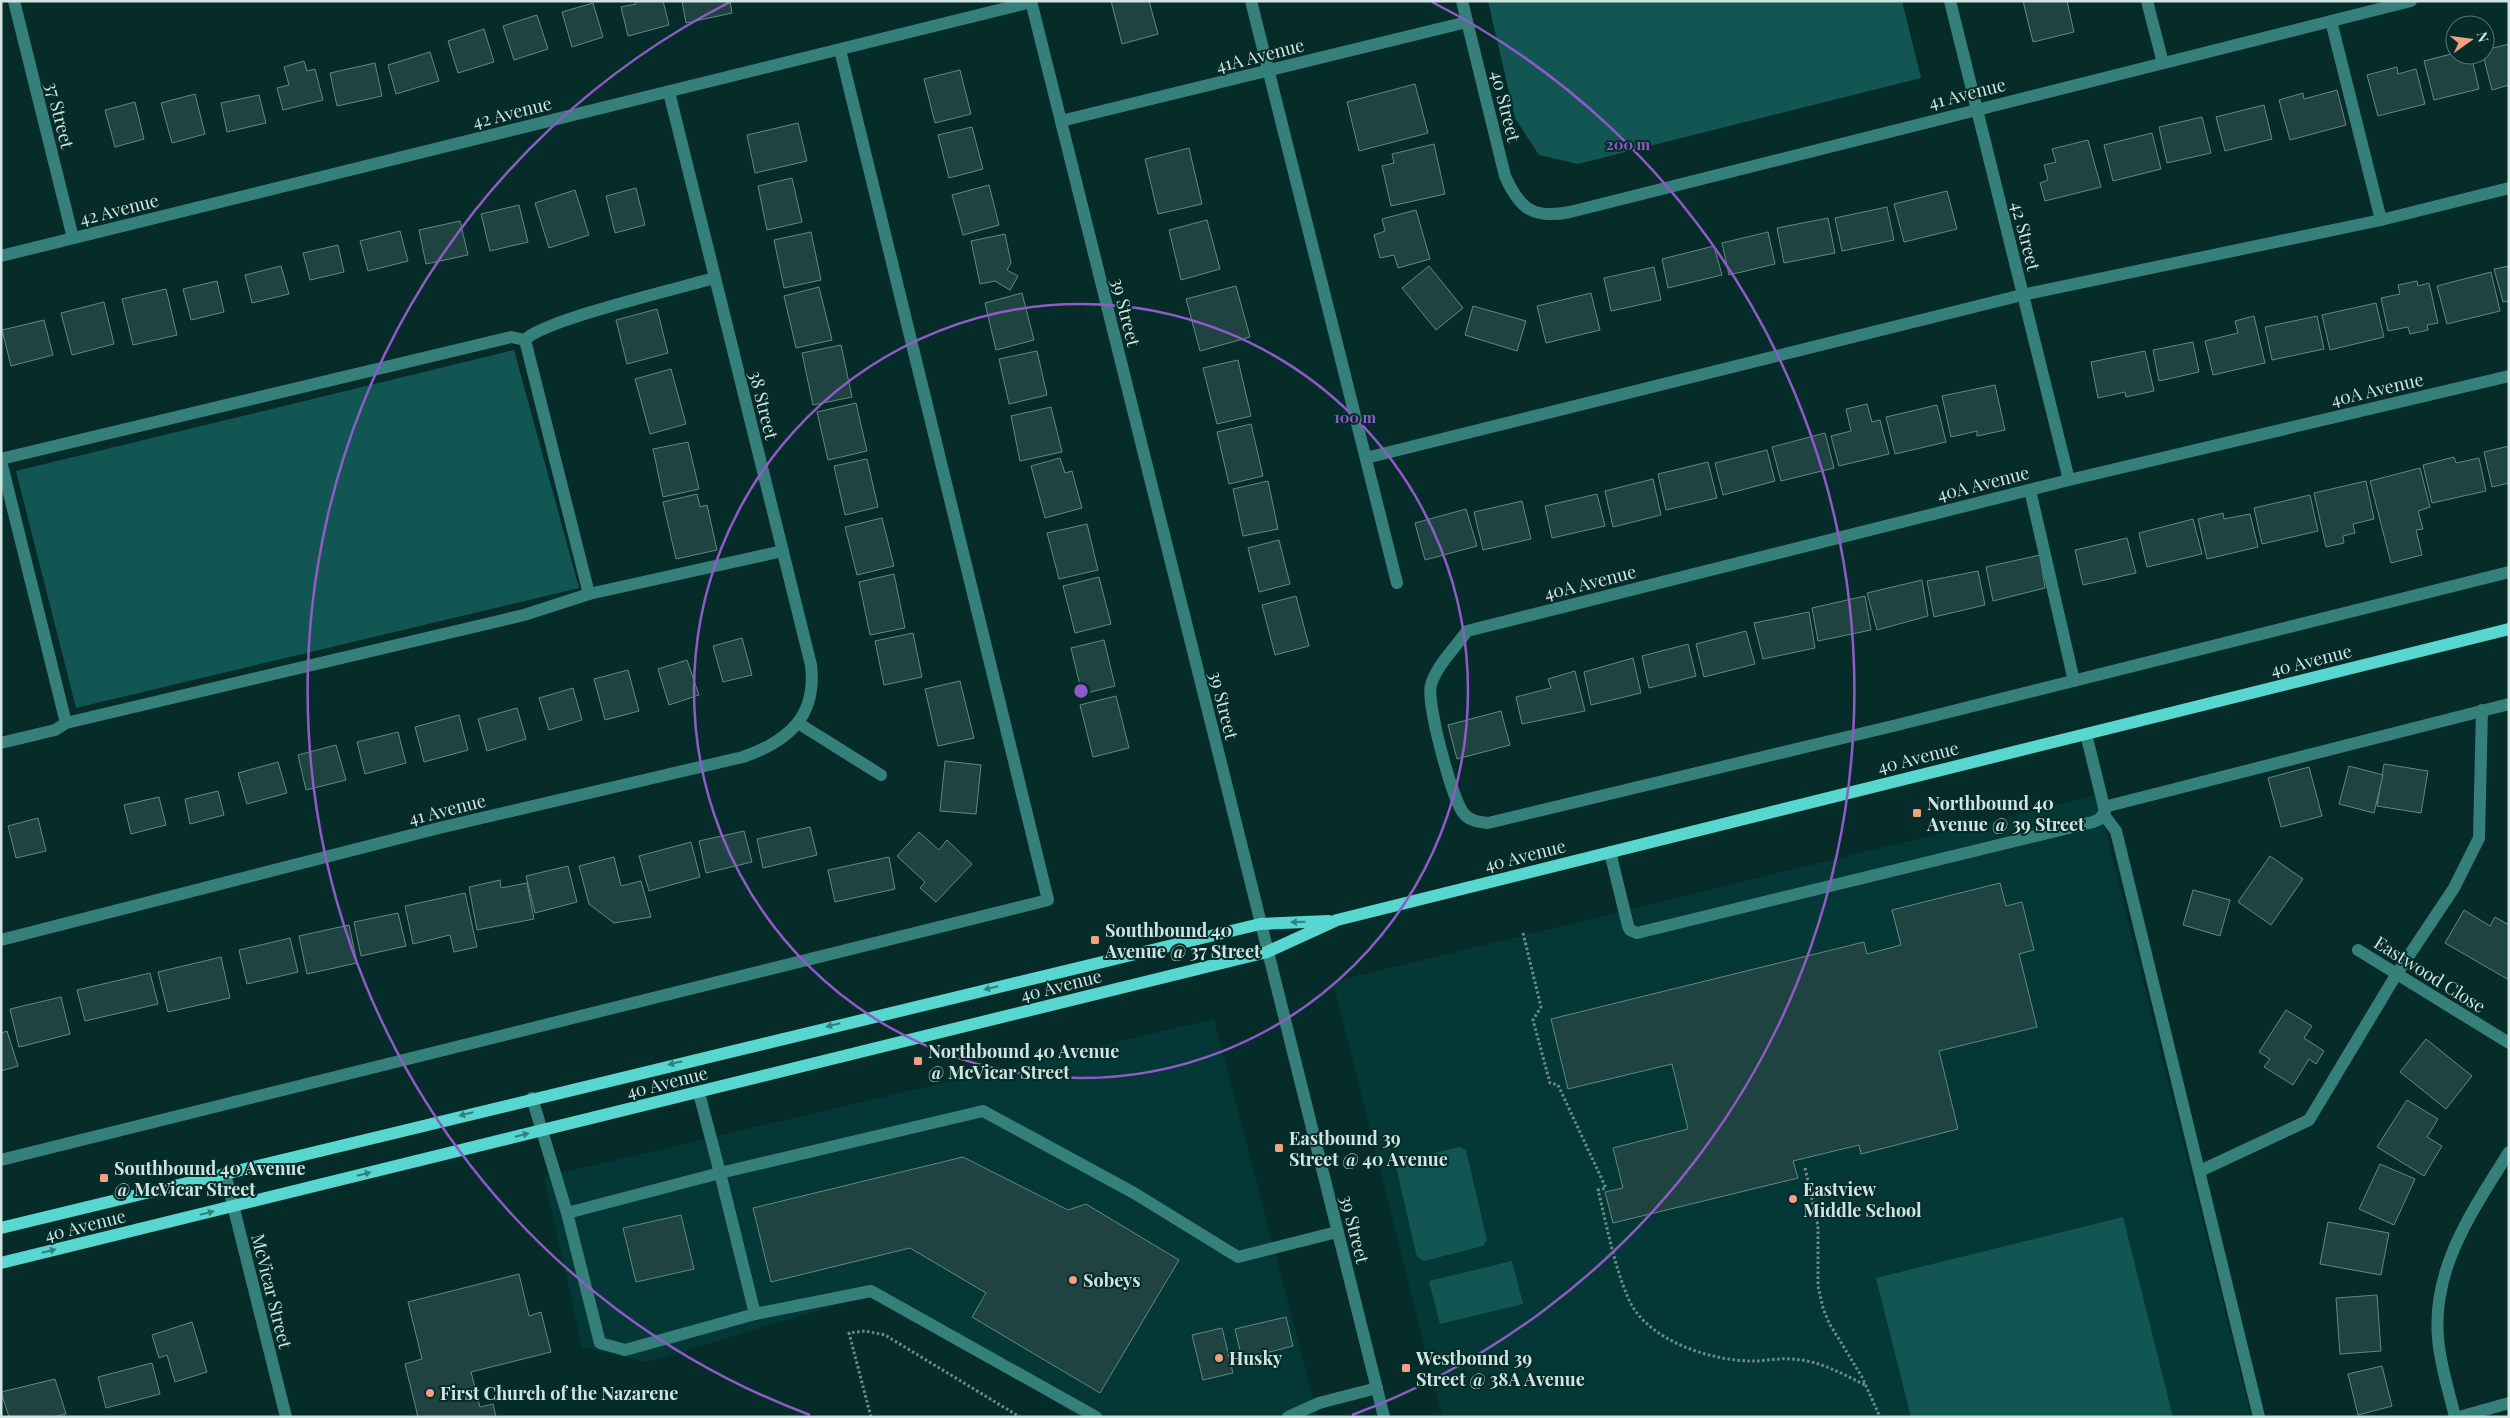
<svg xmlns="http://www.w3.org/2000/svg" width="2510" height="1418" font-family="'Playfair Display',serif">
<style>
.built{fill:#043836}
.green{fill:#115653}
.building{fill:#1f4341;stroke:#628785}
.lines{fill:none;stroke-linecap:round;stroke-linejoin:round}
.path{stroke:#6e8b89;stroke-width:3;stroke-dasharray:2.5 2.5;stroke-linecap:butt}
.minor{stroke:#36807c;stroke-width:12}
.major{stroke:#58d7d0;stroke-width:12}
.oneway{fill:#2f827d}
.ring{fill:none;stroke:#905ac8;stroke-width:2.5}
.poi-dot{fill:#f39f82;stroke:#062c2a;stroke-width:2}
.labels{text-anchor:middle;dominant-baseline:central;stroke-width:4;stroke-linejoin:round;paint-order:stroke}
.street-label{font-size:18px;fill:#d0e4e2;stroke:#062c2a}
.poi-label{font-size:18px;font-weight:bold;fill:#d0e4e2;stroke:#062c2a;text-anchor:start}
.centre{fill:#905ac8;stroke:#062c2a;stroke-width:2.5}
.ring-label{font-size:15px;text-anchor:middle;font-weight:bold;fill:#905ac8;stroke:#062c2a;stroke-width:4;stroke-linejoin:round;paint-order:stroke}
</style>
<rect width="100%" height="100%" fill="#062c2a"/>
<!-- built -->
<g class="built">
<path d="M2097,795L2251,1417H1442L1333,982Z"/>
<path d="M1214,1019L1318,1417H1079L880,1292L647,1362L582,1347L544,1177Z"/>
</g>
<!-- green -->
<g class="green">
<path d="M1488,1H1902L1921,78L1578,164L1539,155L1515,118Z"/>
<path d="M514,350L579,588L76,708L16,471Z"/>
<path d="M1460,1147L1466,1150L1487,1240L1483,1246L1424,1261L1417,1257L1396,1167L1401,1161Z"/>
<path d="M2123,1217L2173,1417H1911L1876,1278Z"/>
<path d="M1512,1261L1523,1304L1440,1324L1429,1281Z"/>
</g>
<!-- building -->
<g class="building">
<path d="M635,1H663L669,25L628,36L621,7L636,4Z"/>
<path d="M682,1H730L732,13L686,23Z"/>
<path d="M1111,1H1149L1158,34L1122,44Z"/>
<path d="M2023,1H2067L2074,32L2033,42Z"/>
<path d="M593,3L603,37L572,47L562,12Z"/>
<path d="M537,15L548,49L514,60L503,26Z"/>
<path d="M484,29L494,62L458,73L448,41Z"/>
<path d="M2509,44V85L2492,90L2483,55L2485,50Z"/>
<path d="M430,52L439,81L396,94L388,65Z"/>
<path d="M2455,53L2471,55L2479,89L2434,100L2424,61Z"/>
<path d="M304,61L307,71L315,69L323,100L283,110L277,88L289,85L284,67Z"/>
<path d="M375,63L382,96L337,106L330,73Z"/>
<path d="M2397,67L2398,74L2416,69L2425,104L2378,116L2367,75Z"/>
<path d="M960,70L971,114L935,123L924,79Z"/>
<path d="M1415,84L1428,133L1359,151L1347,102Z"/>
<path d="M2337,90L2346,125L2290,140L2279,100L2303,93L2304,99Z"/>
<path d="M195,94L205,134L172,143L161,103Z"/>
<path d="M259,95L266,123L227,132L221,103Z"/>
<path d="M135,102L144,139L115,147L105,110Z"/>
<path d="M2264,105L2272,139L2225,151L2216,117Z"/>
<path d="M2202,117L2211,153L2167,163L2159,127Z"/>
<path d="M798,123L807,161L755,173L747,135Z"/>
<path d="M972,127L983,169L949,178L938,135Z"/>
<path d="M2152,133L2161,169L2113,181L2104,145Z"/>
<path d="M2088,140L2101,187L2045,201L2040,183L2048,180L2044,165L2056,162L2052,149Z"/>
<path d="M1434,144L1445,194L1391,206L1382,166L1394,163L1392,154Z"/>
<path d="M1189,148L1202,204L1158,214L1145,159Z"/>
<path d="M792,178L802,222L767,230L758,186Z"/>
<path d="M989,185L999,225L963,235L952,195Z"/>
<path d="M636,188L645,225L615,233L606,196Z"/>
<path d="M575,190L589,235L549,248L535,203Z"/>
<path d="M1947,191L1957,229L1904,242L1894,204Z"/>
<path d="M519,205L528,242L490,251L481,214Z"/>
<path d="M1887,207L1894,240L1842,251L1835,218Z"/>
<path d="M1416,210L1430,259L1398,268L1394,255L1380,258L1374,235L1385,231L1382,219Z"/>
<path d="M1828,218L1835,253L1784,263L1777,228Z"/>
<path d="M1207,220L1220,269L1181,280L1169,230Z"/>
<path d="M460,221L468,255L426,264L419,230Z"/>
<path d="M400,231L408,261L368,271L360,241Z"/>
<path d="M811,232L821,280L784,288L774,240Z"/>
<path d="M1768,232L1775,264L1729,275L1722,243Z"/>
<path d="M1005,234L1011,263L1007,270L1018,276L1010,290L995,281L980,284L971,241Z"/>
<path d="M338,245L344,272L310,280L303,253Z"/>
<path d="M1714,246L1722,275L1668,288L1662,259Z"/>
<path d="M281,266L289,294L252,303L245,275Z"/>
<path d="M1429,266L1463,308L1436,330L1402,288Z"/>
<path d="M2509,266V301L2503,302L2494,269Z"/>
<path d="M1654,267L1661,300L1611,311L1604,278Z"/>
<path d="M2491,272L2500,311L2447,324L2437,286Z"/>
<path d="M217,281L224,312L191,320L183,289Z"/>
<path d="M2417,281L2418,286L2429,283L2438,323L2427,325L2428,330L2410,334L2408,327L2388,331L2381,298L2400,294L2398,285Z"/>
<path d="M1236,286L1250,337L1200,351L1186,299Z"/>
<path d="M819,287L832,340L796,348L784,296Z"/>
<path d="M166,289L177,335L133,345L122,299Z"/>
<path d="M1022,293L1034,340L996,350L985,303Z"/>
<path d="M1591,293L1600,330L1546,343L1537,306Z"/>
<path d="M104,302L114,344L72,355L61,313Z"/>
<path d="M2376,303L2384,337L2330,350L2322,315Z"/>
<path d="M1473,306L1526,321L1517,351L1465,335Z"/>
<path d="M657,309L668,353L627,364L616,320Z"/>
<path d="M2254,316L2265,363L2213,375L2205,341L2238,333L2235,321Z"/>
<path d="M2317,316L2324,349L2272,360L2265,327Z"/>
<path d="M44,320L53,355L11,366L2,330Z"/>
<path d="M2193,342L2199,372L2159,381L2153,350Z"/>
<path d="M841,345L852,397L813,405L802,353Z"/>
<path d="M1037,351L1047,395L1009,404L999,359Z"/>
<path d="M2145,351L2154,391L2126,397L2125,392L2098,398L2091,362Z"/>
<path d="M1238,360L1251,416L1217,424L1203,368Z"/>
<path d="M671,369L686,424L650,434L635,379Z"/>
<path d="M1995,385L2005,430L1977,436V431L1951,437L1942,396Z"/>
<path d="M856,403L867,451L828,460L817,412Z"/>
<path d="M1867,404L1872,422L1880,420L1889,454L1839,466L1831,436L1851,431L1846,409Z"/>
<path d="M1937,405L1946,442L1895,454L1886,417Z"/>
<path d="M1051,407L1062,452L1020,461L1011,416Z"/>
<path d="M1251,424L1263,476L1229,484L1217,432Z"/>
<path d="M1825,433L1834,468L1781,481L1772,447Z"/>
<path d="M688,442L699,489L663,497L653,449Z"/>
<path d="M2509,446V483L2492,487L2484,452Z"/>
<path d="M1767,450L1775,481L1723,495L1715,463Z"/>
<path d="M2454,457L2456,463L2479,458L2486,491L2432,503L2423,465Z"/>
<path d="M1060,458L1065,473L1072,471L1082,508L1045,518L1031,466Z"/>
<path d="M867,459L878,507L845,515L834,466Z"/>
<path d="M1708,462L1717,498L1666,510L1658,474Z"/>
<path d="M2420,468L2430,507L2418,511L2423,529L2416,530L2422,555L2391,563L2370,481Z"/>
<path d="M1653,479L1661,515L1613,527L1605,491Z"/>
<path d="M1268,481L1278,529L1243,536L1233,489Z"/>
<path d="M2366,481L2374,519L2353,524L2355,533L2343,536L2344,543L2326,547L2314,493Z"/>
<path d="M697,494L700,507L707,505L717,550L676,559L663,502Z"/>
<path d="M1597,494L1605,526L1552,538L1545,506Z"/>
<path d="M2310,495L2318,531L2262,544L2254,508Z"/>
<path d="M1522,501L1531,539L1483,550L1474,512Z"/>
<path d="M1466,509L1477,546L1425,560L1415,523Z"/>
<path d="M2223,513L2224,519L2250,514L2258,547L2207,559L2198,519Z"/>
<path d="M882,518L894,566L857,575L845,527Z"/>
<path d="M2193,519L2202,554L2147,567L2139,533Z"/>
<path d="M1087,524L1098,570L1059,579L1047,533Z"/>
<path d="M2127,538L2136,573L2083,585L2075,550Z"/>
<path d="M1279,540L1290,584L1259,592L1248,548Z"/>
<path d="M2040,555L2045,588L1993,601L1986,567Z"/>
<path d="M1978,571L1985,605L1934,617L1927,581Z"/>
<path d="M894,574L905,628L870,635L859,582Z"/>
<path d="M1099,577L1111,624L1075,633L1063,586Z"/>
<path d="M1922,580L1928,616L1877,630L1867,593Z"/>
<path d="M1296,596L1309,646L1275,655L1262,605Z"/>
<path d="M1865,596L1871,630L1818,641L1812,608Z"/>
<path d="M1809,612L1815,648L1763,659L1754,623Z"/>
<path d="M1746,631L1755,664L1704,677L1696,644Z"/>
<path d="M913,633L922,677L884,685L875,641Z"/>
<path d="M742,638L752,675L723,682L713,646Z"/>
<path d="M1104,640L1115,686L1082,694L1071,648Z"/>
<path d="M1688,644L1696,676L1649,688L1642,656Z"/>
<path d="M1633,658L1641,693L1591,705L1584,672Z"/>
<path d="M687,660L699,695L669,705L658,669Z"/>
<path d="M628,670L639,711L605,720L594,679Z"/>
<path d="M1575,671L1585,711L1522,724L1516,697L1551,688L1548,679Z"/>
<path d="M960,681L974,738L938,746L925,689Z"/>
<path d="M573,688L582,720L549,730L539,698Z"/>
<path d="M1116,696L1129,748L1093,757L1080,705Z"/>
<path d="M517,708L526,739L487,751L478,719Z"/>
<path d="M1501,711L1510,745L1457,759L1448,725Z"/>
<path d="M459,715L468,750L424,762L415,727Z"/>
<path d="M398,732L406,763L365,774L357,742Z"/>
<path d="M336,745L346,780L306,790L298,755Z"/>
<path d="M945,761L981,765L976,814L940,811Z"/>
<path d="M278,762L287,793L247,804L238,773Z"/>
<path d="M2384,764L2428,771L2421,813L2377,806Z"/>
<path d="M2349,766L2383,775L2374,813L2339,804Z"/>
<path d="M2309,767L2322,816L2281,827L2268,778Z"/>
<path d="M218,791L224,815L190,824L185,799Z"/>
<path d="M159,797L166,825L131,834L124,805Z"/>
<path d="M38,818L46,851L16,858L8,826Z"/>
<path d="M810,827L817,855L763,868L757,839Z"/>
<path d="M744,831L752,862L706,873L699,841Z"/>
<path d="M919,832L939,850L947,840L972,864L936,902L920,888L925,882L897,856Z"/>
<path d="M691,842L700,877L649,891L639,856Z"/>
<path d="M2270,856L2303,879L2271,925L2238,902Z"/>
<path d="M614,857L621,886L641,881L651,917L614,923L589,904L579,866Z"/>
<path d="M889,857L895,889L835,902L828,870Z"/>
<path d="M568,866L577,902L535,913L526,876Z"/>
<path d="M500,880L501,888L527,883L534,919L477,930L469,887Z"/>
<path d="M2000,883L2006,906L2022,902L2034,950L2019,954L2037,1027L1939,1051L1958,1129L1861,1154L1859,1145L1793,1161L1798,1178L1613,1223L1605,1192L1623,1188L1613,1148L1688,1129L1672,1064L1568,1089L1551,1019L1864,942L1867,954L1901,945L1892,910Z"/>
<path d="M2193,890L2230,900L2220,936L2183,925Z"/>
<path d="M465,893L477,947L454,952L450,935L413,944L405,906Z"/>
<path d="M2464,910L2490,926L2495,917L2509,925V980L2445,943Z"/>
<path d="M398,913L406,946L361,956L354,922Z"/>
<path d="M349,925L357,963L307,974L299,936Z"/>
<path d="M290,938L298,972L247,984L239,950Z"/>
<path d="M221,957L230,998L168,1012L158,972Z"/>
<path d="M150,973L158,1004L85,1021L77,990Z"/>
<path d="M61,997L70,1034L19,1047L10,1009Z"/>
<path d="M2286,1010L2312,1026L2304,1038L2324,1051L2316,1064L2309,1059L2293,1085L2264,1067L2270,1059L2259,1052Z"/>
<path d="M7,1031L18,1066L1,1071V1033Z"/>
<path d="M2426,1039L2472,1076L2446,1109L2400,1072Z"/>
<path d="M2407,1100L2438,1119L2427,1137L2442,1146L2424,1176L2377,1147Z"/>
<path d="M963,1157L1068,1210L1086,1204L1179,1260L1100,1393L972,1317L986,1293L910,1248L771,1282L753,1208Z"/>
<path d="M2380,1164L2415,1179L2394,1225L2359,1209Z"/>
<path d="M681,1215L694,1269L636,1282L623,1228Z"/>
<path d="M2328,1222L2389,1233L2381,1275L2320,1264Z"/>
<path d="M519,1274L529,1316L541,1312L551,1352L471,1372L480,1407L493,1404L496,1417H418L405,1364L422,1359L408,1302Z"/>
<path d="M2377,1295L2381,1351L2340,1354L2336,1298Z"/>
<path d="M1286,1317L1293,1346L1242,1359L1235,1329Z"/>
<path d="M192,1322L207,1372L175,1382L167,1355L159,1358L152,1335Z"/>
<path d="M1222,1328L1233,1373L1203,1380L1192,1335Z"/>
<path d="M152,1363L160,1394L106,1408L98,1377Z"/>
<path d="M2382,1366L2392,1406L2358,1415L2348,1374Z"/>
<path d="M55,1379L66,1414L52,1417H9L1,1392Z"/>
</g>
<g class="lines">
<!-- path -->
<g class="path">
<path d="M1523,933L1541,1007L1533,1020L1550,1083L1558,1085L1606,1188L1598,1190C1607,1226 1614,1266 1629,1300C1648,1341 1711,1361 1753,1361C1765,1361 1778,1358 1791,1359C1818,1360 1841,1373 1865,1385"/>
<path d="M1805,1168L1818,1226V1286L1823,1308L1829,1323L1862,1377L1880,1417"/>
<path d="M871,1417L849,1333L865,1331L885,1335L1020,1417"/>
</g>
<!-- minor -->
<g class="minor">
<path d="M14,1L73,238"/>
<path d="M1031,1L1384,1417"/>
<path d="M1251,1L1397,583"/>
<path d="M1462,1L1505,176C1520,210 1534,219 1570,212L2411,1"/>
<path d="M1950,1L2069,480"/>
<path d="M2147,1L2163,63"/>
<path d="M2331,21L2381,220"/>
<path d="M1061,121L1467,22"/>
<path d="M1,256L1031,2"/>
<path d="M525,340L589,594"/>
<path d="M525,340C543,320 681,288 714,278"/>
<path d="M2509,376L2069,480L1467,631C1456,647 1436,666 1431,685C1426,702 1452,800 1464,814C1470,821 1479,822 1488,823L1897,725L2509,572"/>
<path d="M1366,458L2022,295L2381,220L2509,188"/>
<path d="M1,459L511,337L525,340"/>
<path d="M1,461L66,723"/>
<path d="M2030,490L2074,681"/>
<path d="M798,723L881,775"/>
<path d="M1,743L55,730L66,723L524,615L589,594L783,551"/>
<path d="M2104,807L2509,704"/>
<path d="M2104,815L2116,831L2259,1417"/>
<path d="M1610,852L1628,926L1630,930L1637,933L2093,822L2100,819L2105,811L2086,734"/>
<path d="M1,940L439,828L743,757C789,741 817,716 811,665L669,92"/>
<path d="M2358,950L2509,1043"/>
<path d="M699,1093L720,1173L983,1111L1134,1193L1238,1257L1337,1232"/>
<path d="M532,1098L567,1213L720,1173L755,1314L625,1350L600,1343L567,1213"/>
<path d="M1,1160L1048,900L840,50"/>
<path d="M2200,1171L2309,1120L2396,975L2454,888L2479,838L2482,710"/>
<path d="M225,1173L286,1417"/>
<path d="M755,1314L871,1291L1096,1417"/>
<path d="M1288,1417L1319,1403L1377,1388"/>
<path d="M2455,1417C2449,1391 2440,1365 2438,1338C2432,1267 2473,1210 2509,1152"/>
<path d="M2459,1417L2509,1403"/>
</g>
<!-- major -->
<g class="major">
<path d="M1,1228L1260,924L1329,921"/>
<path d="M1,1263L1267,952L1337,920L2509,629"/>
</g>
</g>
<!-- one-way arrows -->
<defs><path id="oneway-solid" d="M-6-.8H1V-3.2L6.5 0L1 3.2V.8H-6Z" transform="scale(1.25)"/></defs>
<g class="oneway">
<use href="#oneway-solid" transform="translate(1298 922) rotate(178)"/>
<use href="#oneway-solid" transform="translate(991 988) rotate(167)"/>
<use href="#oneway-solid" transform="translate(833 1025) rotate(166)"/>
<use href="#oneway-solid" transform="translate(675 1063) rotate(166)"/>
<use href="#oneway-solid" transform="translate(466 1114) rotate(166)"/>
<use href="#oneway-solid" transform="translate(522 1135) rotate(-14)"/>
<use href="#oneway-solid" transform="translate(364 1174) rotate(-14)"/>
<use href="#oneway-solid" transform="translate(207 1213) rotate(-14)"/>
<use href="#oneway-solid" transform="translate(49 1251) rotate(-14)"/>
</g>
<!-- distance rings -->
<g class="ring">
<circle cx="1081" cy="691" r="387"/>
<path d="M810 1415A773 773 0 0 1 730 2M1432 2A773 773 0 0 1 1352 1415"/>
</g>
<!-- markers -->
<g class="poi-dot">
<rect x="1912" y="808" width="10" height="10" rx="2.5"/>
<rect x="1090" y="935" width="10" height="10" rx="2.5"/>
<rect x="913" y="1056" width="10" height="10" rx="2.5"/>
<rect x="1274" y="1143" width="10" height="10" rx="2.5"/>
<rect x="99" y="1173" width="10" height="10" rx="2.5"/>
<circle cx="1793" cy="1199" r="5"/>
<circle cx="1073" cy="1280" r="5"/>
<circle cx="1219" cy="1358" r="5"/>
<rect x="1401" y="1363" width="10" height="10" rx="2.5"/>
<circle cx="430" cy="1393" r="5"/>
</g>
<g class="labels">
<!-- street labels -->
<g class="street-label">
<text transform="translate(1260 55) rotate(-14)">41A Avenue</text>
<text transform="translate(1967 93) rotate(-14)">41 Avenue</text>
<text transform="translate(1506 106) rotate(76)">40 Street</text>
<text transform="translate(512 112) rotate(-14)">42 Avenue</text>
<text transform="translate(60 115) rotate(76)">37 Street</text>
<text transform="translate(119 209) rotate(-14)">42 Avenue</text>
<text transform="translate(2026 236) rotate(76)">42 Street</text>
<text transform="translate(1126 312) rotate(76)">39 Street</text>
<text transform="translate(2377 389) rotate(-13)">40A Avenue</text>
<text transform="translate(764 405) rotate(76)">38 Street</text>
<text transform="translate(1983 483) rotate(-14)">40A Avenue</text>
<text transform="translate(1590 582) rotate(-14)">40A Avenue</text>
<text transform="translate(2311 660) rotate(-14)">40 Avenue</text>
<text transform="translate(1224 705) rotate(76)">39 Street</text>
<text transform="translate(1918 757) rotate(-14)">40 Avenue</text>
<text transform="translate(447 809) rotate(-14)">41 Avenue</text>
<text transform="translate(1525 855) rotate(-14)">40 Avenue</text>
<text transform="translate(2430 974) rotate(32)">Eastwood Close</text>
<text transform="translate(1061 985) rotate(-14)">40 Avenue</text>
<text transform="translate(667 1082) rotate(-14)">40 Avenue</text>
<text transform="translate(85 1225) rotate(-14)">40 Avenue</text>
<text transform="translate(1355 1229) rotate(76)">39 Street</text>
<text transform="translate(272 1291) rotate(76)">McVicar Street</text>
</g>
<!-- poi labels -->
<g class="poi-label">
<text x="1927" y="803">Northbound 40<tspan x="1927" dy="21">Avenue @ 39 Street</tspan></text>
<text x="1105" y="930">Southbound 40<tspan x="1105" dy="21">Avenue @ 37 Street</tspan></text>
<text x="928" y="1051">Northbound 40 Avenue<tspan x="928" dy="21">@ McVicar Street</tspan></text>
<text x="1289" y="1138">Eastbound 39<tspan x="1289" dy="21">Street @ 40 Avenue</tspan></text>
<text x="114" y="1168">Southbound 40 Avenue<tspan x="114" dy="21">@ McVicar Street</tspan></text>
<text x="1803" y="1189">Eastview<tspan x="1803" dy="21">Middle School</tspan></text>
<text x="1083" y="1280">Sobeys</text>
<text x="1229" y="1358">Husky</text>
<text x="1416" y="1358">Westbound 39<tspan x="1416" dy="21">Street @ 38A Avenue</tspan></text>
<text x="440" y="1393">First Church of the Nazarene</text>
</g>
</g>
<circle cx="1081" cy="691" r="8" class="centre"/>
<g class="ring-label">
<text x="1628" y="150">200 m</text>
<text x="1355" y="423">100 m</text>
</g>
<!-- border -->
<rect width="2510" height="1418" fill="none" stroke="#d0e4e2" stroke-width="5"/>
<!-- north arrow -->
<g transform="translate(2470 40) rotate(76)"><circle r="24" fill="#062c2a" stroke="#577674"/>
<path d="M0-4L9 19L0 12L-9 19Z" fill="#f39f82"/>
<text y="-8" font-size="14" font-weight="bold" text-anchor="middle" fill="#d0e4e2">N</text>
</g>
</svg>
